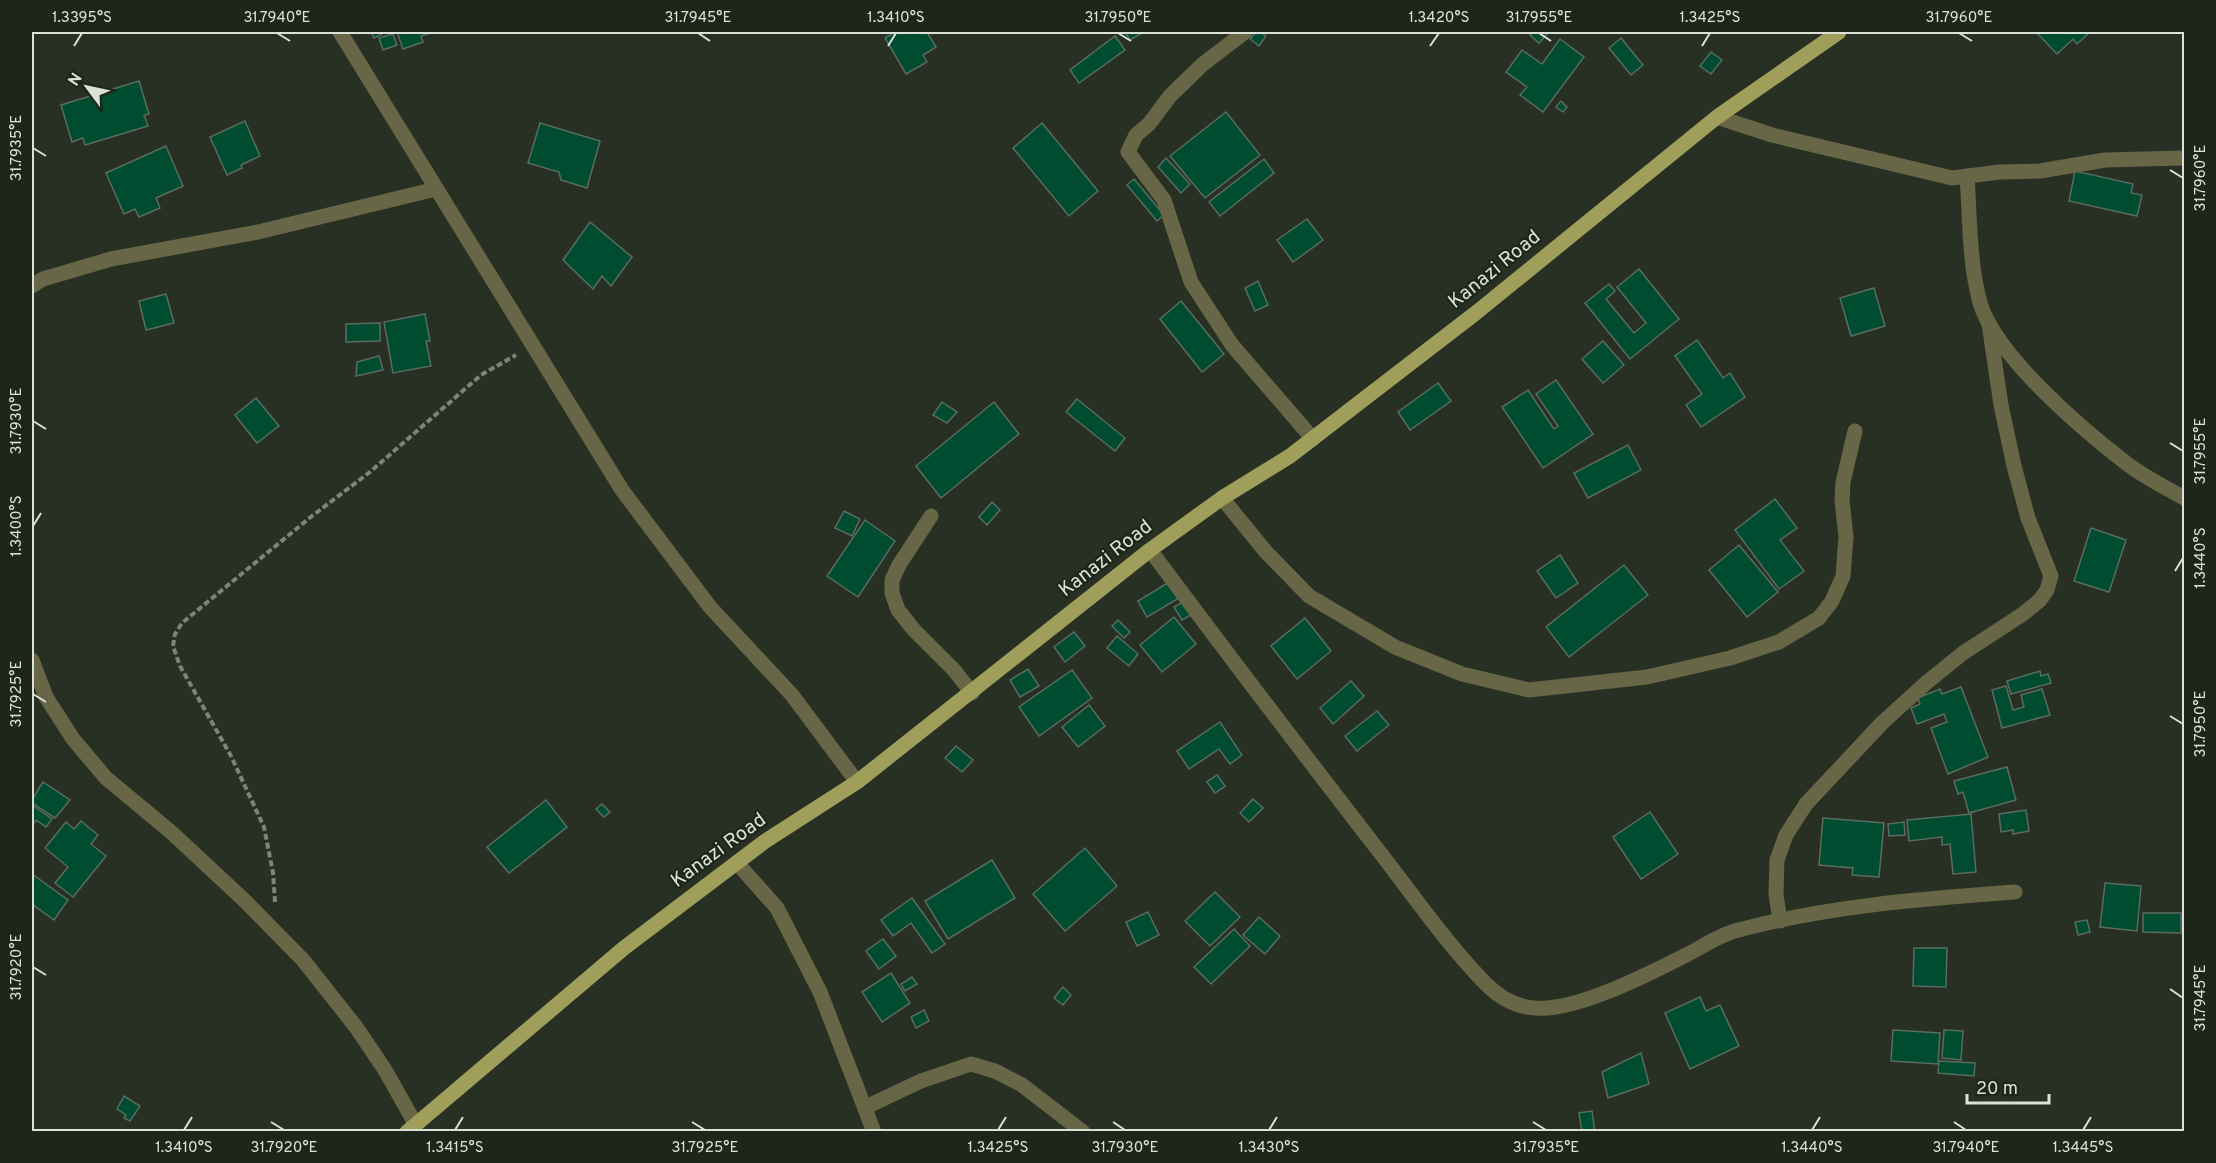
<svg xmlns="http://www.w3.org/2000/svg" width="2216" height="1163" font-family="Overpass,sans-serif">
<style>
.building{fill:#004c30;stroke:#5a6c62;stroke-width:1.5}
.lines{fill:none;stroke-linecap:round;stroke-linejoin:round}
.path{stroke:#7d8478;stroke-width:4;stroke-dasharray:6 3;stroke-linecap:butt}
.minor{stroke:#676646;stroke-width:15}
.major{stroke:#a09e5b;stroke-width:15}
.ticks{fill:none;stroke:#dce1d8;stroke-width:2}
.labels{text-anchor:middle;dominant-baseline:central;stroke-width:4.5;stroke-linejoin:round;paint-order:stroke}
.street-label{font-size:20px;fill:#dce1d8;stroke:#1e2619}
.neatline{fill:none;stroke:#dce1d8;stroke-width:2}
.ticks-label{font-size:15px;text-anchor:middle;fill:#dce1d8}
</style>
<rect width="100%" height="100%" fill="#273022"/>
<!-- building -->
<g class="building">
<path d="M371,32H386L374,38Z"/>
<path d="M397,32H434L421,36L423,42L403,49Z"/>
<path d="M895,32H927L936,47L923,55L927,62L906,74L885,38Z"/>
<path d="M1125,32H1144L1130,40Z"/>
<path d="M1256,32H1260L1266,36L1259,46L1250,39Z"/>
<path d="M1532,32H1545L1547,34L1539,43L1530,35Z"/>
<path d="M2036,32H2090L2077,44L2073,39L2057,54Z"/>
<path d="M393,34L397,45L383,50L379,38Z"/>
<path d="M1115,36L1125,50L1079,83L1070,70Z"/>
<path d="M1621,38L1643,65L1631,75L1609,48Z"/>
<path d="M1560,39L1584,57L1543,112L1520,95L1527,87L1506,72L1522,50L1542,64Z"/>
<path d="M1711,52L1722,60L1711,74L1700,66Z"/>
<path d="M139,81L149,114L144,115L148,126L85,145L83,138L72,142L61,105Z"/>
<path d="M1561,101L1567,107L1563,112L1556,107Z"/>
<path d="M1226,112L1260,155L1205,198L1170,156Z"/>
<path d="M245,121L260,156L241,165L242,168L227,175L210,137Z"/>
<path d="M540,123L600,141L587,188L561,180L559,172L528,163Z"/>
<path d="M1042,123L1098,191L1069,216L1013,148Z"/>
<path d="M166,146L183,186L156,198L160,208L139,217L135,209L124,214L106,173Z"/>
<path d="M1166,158L1190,184L1181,193L1158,167Z"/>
<path d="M1264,159L1274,173L1220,216L1209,202Z"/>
<path d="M2075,171L2133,184L2131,193L2142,195L2137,216L2069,201Z"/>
<path d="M1134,179L1164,215L1157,221L1127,185Z"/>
<path d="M1307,219L1323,240L1293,262L1277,240Z"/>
<path d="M590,222L632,257L611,286L602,276L593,289L563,260Z"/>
<path d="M1639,269L1679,319L1630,359L1585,303L1609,284L1615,291L1606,299L1634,333L1646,323L1617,287Z"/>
<path d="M1258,281L1268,305L1255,311L1245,288Z"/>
<path d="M1874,288L1885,326L1851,336L1840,298Z"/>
<path d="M166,294L174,323L146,330L139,301Z"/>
<path d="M1181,301L1224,354L1202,372L1160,319Z"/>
<path d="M425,314L430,341H426L431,366L393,373L384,322Z"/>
<path d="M380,323V341L346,342V324Z"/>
<path d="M1697,340L1723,378L1730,373L1745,397L1701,427L1686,405L1702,394L1675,356Z"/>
<path d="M1603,341L1624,365L1603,383L1582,359Z"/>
<path d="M379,356L383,370L356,376L357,362Z"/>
<path d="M1556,380L1593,434L1543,468L1502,407L1528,390L1554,429L1558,426L1536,394Z"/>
<path d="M1438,383L1451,401L1410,430L1398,412Z"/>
<path d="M256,398L279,426L257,443L235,415Z"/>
<path d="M1077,399L1125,438L1115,451L1066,412Z"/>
<path d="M942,402L957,412L947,423L933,415Z"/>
<path d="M994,402L1019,434L941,498L916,466Z"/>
<path d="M1628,445L1641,470L1588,498L1574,473Z"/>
<path d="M1775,499L1797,528L1780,540L1804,571L1779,589L1735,530Z"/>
<path d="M992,502L1000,510L987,525L979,517Z"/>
<path d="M844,511L860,519L852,536L835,528Z"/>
<path d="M865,520L895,541L858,597L827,576Z"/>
<path d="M2091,528L2126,540L2109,592L2074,581Z"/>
<path d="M1739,545L1778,592L1747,617L1709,570Z"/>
<path d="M1560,555L1578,583L1556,598L1537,571Z"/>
<path d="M1624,565L1648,595L1569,657L1546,627Z"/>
<path d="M1169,582L1179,598L1147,617L1138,601Z"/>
<path d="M1183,602L1191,615L1182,620L1174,607Z"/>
<path d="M1174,617L1196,644L1162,672L1140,645Z"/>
<path d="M1305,618L1331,651L1297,679L1271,646Z"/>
<path d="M1118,620L1130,632L1124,638L1112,626Z"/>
<path d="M1074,632L1085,646L1065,662L1054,647Z"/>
<path d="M1117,636L1138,654L1129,666L1107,648Z"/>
<path d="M1028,669L1039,686L1020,697L1010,680Z"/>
<path d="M1072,670L1092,698L1039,736L1019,707Z"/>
<path d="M2040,671L2041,676L2048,674L2051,683L2011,694L2007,681Z"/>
<path d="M1351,681L1364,696L1333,724L1320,708Z"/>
<path d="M2006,686L2013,710L2024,707L2021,695L2042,689L2050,715L2002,728L1992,690Z"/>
<path d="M1961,687L1988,757L1948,774L1931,728L1947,722L1944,714L1917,724L1911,708L1920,704L1918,698L1940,689L1942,694Z"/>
<path d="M1089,705L1105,726L1078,747L1062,727Z"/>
<path d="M1377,711L1389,725L1357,751L1345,736Z"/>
<path d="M1220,722L1242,755L1230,764L1219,749L1189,769L1177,751Z"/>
<path d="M956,746L973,760L962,772L945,758Z"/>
<path d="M2007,767L2016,800L1969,813L1963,792L1958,794L1954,781Z"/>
<path d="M1217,775L1225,786L1215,793L1207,782Z"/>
<path d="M43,782L70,800L55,818L32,803V800Z"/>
<path d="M1253,799L1263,808L1249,822L1240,813Z"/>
<path d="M546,800L567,827L509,873L487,847Z"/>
<path d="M602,804L610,812L604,817L596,809Z"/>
<path d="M32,805L52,819L46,827L36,820L32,826Z"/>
<path d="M2026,810L2029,831L2013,834V830L2001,832L1999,814Z"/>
<path d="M1650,812L1678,854L1641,879L1613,837Z"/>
<path d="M1971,814L1976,872L1953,874L1950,844L1942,845V837L1909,841L1907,820Z"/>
<path d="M1823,818L1884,823L1879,877L1852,875L1853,868L1819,865Z"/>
<path d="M81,821L98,835L91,844L106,856L73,897L55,883L68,867L45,848L66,822L74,829Z"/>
<path d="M1904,822L1905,835L1889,836L1888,824Z"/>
<path d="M1085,848L1117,886L1065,931L1033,894Z"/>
<path d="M992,860L1015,898L948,939L925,901Z"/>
<path d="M32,874L68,900L54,920L32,904Z"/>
<path d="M2105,883L2141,886L2137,931L2100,927Z"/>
<path d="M1215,892L1240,917L1210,946L1185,921Z"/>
<path d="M912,898L945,944L932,953L911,923L893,936L881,920Z"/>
<path d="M1148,912L1159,935L1137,946L1126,922Z"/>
<path d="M2143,913H2181V933L2143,932Z"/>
<path d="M1259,917L1280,936L1265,954L1243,935Z"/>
<path d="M2087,920L2090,932L2078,935L2075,922Z"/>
<path d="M1234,929L1250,946L1211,984L1194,967Z"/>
<path d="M883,939L896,956L879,969L866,951Z"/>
<path d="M1914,948H1947L1946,987L1913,986Z"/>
<path d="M891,973L910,1003L882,1022L862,992Z"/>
<path d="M912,977L917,984L905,991L901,984Z"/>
<path d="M1063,987L1071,995L1063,1005L1054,998Z"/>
<path d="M1700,997L1706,1011L1720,1005L1739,1046L1690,1069L1665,1013Z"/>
<path d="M924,1010L929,1021L916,1028L911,1017Z"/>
<path d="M1893,1030L1940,1033L1938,1064L1891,1061Z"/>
<path d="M1944,1030L1963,1031L1961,1060L1942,1058Z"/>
<path d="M1641,1053L1649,1084L1608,1098L1602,1072Z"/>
<path d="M1939,1061L1975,1063L1974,1076L1938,1073Z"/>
<path d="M124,1096L140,1106L130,1121L124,1118L126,1115L117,1109Z"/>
<path d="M1592,1111L1595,1132H1582L1579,1113Z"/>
</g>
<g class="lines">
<!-- path -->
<path class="path" d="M275,902L273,873L264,827L231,756L180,666L173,646L175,634L182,623L312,516L370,472L481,375L516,355"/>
<!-- minor -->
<g class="minor">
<path d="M340,32L622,490L710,607L792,695L857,782"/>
<path d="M1245,32L1203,64L1170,96L1149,124L1136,135L1128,152L1164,200L1191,282L1232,345L1313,439"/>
<path d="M1717,117L1772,135L1952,178L2000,172L2040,171L2105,160L2184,158"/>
<path d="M1967,176C1970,219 1969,262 1980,303C1996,356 2082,429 2126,463C2144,477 2165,487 2184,498"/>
<path d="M32,286L43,279L111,259L258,232L436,189"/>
<path d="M1222,498L1266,552L1309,596L1395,647L1462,674L1529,690L1647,677L1730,658L1779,642L1819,618L1832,601L1843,576L1846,537L1842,500L1843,482L1855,431"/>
<path d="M931,516L899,565L892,580V593L898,610L914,630L954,670L972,693"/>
<path d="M1150,550C1224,649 1299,748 1375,846C1411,892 1445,942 1486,984C1499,997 1516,1007 1535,1008C1576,1012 1653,972 1690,953C1705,945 1720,935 1735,931C1826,906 1921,899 2015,892"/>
<path d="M32,660L46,697L73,739L106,778L171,832L244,900L303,960L356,1027L385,1070L416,1125"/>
<path d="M737,863L777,908L820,992L874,1132"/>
<path d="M1780,921L1776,894L1777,860L1786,835L1806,804L1882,723L1926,683L1963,653L2023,614L2040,600L2047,590L2051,576L2028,518L2014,466L2001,405L1989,324"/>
<path d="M866,1107L921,1081L971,1064L995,1071L1022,1085L1083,1132"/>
</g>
<!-- major -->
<path class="major" d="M407,1132L624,948L764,842L857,782L1150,550L1222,498L1290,456L1477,312L1717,117L1839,32"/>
</g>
<!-- ticks -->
<path class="ticks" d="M277,33L290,41M698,33L710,41M1118,33L1131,41M1539,33L1551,41M1959,33L1972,41M74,46L82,33M888,46L896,33M1430,46L1439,33M1702,46L1710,33M33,148L46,156M2170,170L2183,178M33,421L46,429M2170,443L2183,451M33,526L41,513M2175,571L2183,558M33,694L46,702M2170,716L2183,724M33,967L46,975M2170,989L2183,998M271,1122L284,1130M692,1122L705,1130M1113,1122L1125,1130M1533,1122L1546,1130M1954,1122L1966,1130M184,1130L192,1117M455,1130L463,1117M998,1130L1006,1117M1269,1130L1277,1117M1812,1130L1820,1117M2083,1130L2091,1117"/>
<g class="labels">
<!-- street labels -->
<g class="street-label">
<text transform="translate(1495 270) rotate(-39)">Kanazi Road</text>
<text transform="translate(1106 559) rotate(-38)">Kanazi Road</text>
<text transform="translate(719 851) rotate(-36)">Kanazi Road</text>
</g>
</g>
<!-- border -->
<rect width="2216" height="1163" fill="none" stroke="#1e2619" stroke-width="66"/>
<!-- north arrow -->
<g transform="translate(87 87) rotate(303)" stroke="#1e2619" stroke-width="4.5" paint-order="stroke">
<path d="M0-4.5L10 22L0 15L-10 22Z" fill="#dce1d8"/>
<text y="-9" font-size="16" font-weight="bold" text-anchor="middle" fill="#dce1d8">N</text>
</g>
<!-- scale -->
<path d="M1967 1094v9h82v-9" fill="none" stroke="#dce1d8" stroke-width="3"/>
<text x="1976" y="1094" font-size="18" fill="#dce1d8" stroke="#1e2619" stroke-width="4.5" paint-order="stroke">20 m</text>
<rect x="33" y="33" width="2150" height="1097" class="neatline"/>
<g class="ticks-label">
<text x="82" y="22">1.3395°S</text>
<text x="277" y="22">31.7940°E</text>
<text x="698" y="22">31.7945°E</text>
<text x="896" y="22">1.3410°S</text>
<text x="1118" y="22">31.7950°E</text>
<text x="1439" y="22">1.3420°S</text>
<text x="1539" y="22">31.7955°E</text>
<text x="1710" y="22">1.3425°S</text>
<text x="1959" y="22">31.7960°E</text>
<text transform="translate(16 148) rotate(-90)" y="5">31.7935°E</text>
<text transform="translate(2200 178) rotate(-90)" y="5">31.7960°E</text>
<text transform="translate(16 421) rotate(-90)" y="5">31.7930°E</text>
<text transform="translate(2200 451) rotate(-90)" y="5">31.7955°E</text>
<text transform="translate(16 526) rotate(-90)" y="5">1.3400°S</text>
<text transform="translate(2200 558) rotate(-90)" y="5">1.3440°S</text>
<text transform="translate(16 694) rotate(-90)" y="5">31.7925°E</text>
<text transform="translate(2200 724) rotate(-90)" y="5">31.7950°E</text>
<text transform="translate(16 967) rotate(-90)" y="5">31.7920°E</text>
<text transform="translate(2200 998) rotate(-90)" y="5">31.7945°E</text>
<text x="184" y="1152">1.3410°S</text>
<text x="284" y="1152">31.7920°E</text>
<text x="455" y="1152">1.3415°S</text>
<text x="705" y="1152">31.7925°E</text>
<text x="998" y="1152">1.3425°S</text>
<text x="1125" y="1152">31.7930°E</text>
<text x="1269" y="1152">1.3430°S</text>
<text x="1546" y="1152">31.7935°E</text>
<text x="1812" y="1152">1.3440°S</text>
<text x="1966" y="1152">31.7940°E</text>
<text x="2083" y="1152">1.3445°S</text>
</g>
</svg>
